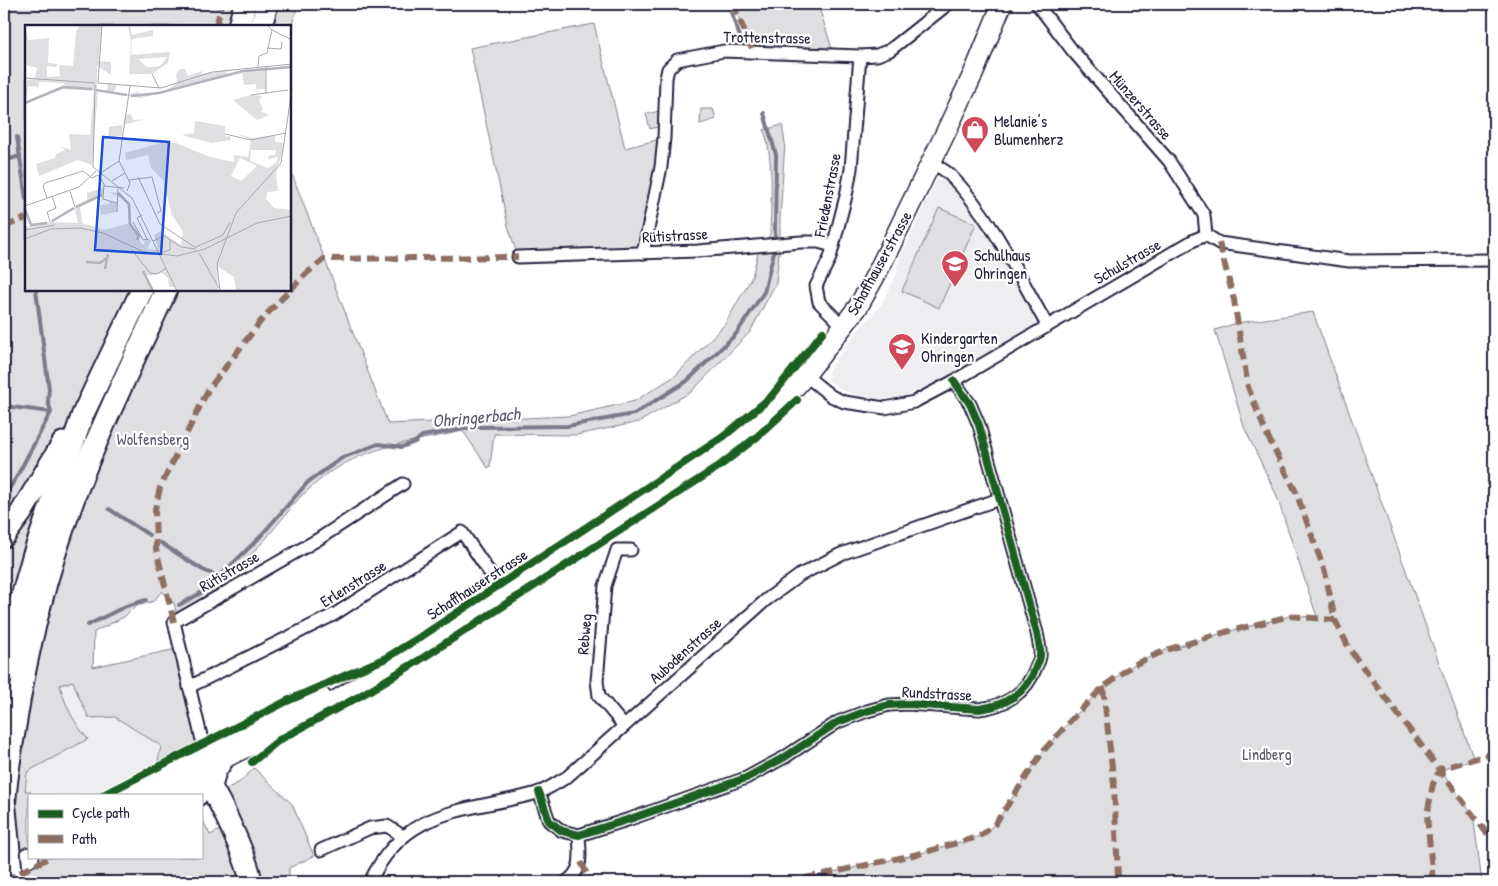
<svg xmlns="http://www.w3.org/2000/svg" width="1498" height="886" font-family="'Patrick Hand',sans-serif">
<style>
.built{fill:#eeeef1}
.green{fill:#dfdfe2;stroke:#80808e}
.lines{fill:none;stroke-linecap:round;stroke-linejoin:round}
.stream{stroke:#7a7a88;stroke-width:4}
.street-casing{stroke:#22223b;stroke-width:15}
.primary-casing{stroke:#22223b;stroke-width:22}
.highway-casing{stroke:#22223b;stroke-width:25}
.street{stroke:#fff;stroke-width:11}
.primary{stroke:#fff;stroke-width:19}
.highway{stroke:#fff;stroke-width:21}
.highway-bridge-casing{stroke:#22223b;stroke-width:25;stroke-linecap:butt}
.highway-bridge{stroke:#fff;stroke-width:21}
.quiet{stroke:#8d6e63;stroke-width:6;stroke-dasharray:12 6;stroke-linecap:butt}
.cycleway-casing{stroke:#fff;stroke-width:11}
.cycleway{stroke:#1b5e20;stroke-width:8}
.labels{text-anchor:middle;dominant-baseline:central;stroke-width:4.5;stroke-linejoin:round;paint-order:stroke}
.street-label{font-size:16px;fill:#22223b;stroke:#fff}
.poi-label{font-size:16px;fill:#22223b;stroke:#fff;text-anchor:start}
.park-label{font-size:16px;fill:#5b5b6d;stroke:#fff}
.water-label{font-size:18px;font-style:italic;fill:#5c5c6f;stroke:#fff}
.inset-river{fill:none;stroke:#b4b4bc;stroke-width:2.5}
.inset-road{fill:none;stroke:#a7a7b1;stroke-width:1}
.view{fill:#1d4ed8;fill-opacity:0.15;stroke:#1d4ed8;stroke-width:2.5}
.inset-edge{fill:none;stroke:#22223b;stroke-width:2.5}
</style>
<rect width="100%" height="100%" fill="#fff"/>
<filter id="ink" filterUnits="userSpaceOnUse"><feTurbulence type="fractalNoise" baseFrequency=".02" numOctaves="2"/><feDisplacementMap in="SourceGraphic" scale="10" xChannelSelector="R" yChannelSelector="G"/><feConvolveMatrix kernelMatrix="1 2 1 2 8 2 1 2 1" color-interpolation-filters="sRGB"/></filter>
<g filter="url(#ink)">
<!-- built -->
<g class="built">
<path d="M942,178L951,183L987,227L1040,322L947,376L907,395L892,398L875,399L858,396L842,390L829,381L828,371L861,327L881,305L899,270L896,267L936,181Z"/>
<path d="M73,681L78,695L89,718L115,717L161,747L158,761L94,795H31L30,791H25L27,772L87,739L76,726L64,701L60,685Z"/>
</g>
<!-- green -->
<g class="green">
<path d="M4,4H298L290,32V26H26V290H290V169L388,424L569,416L635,401L675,376L725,324L752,277L760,245L770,235C771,204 774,159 764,130L782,125L785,143L780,217V243L776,283L750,332L691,392L639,422L576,435L494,434L490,467L488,468L463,431C419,441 369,445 331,472H329L300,497L264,541L228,578L204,598L177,616L174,603L162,591L154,601L134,607L124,617L94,632L93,667L176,649L198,741L158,761L161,746L115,717L89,718L78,695L73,681L60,685C65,706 74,723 88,739L27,772L25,791H30L31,795H29V857H201V816L210,835L234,823L219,792L240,782L254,768L292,804L314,856L289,868V882H24L22,875L8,882H4Z"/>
<path d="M733,4H818L834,55L753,51Z"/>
<path d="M594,24L625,148L664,138L643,253L518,257L508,226L470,48Z"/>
<path d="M701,109H713L716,119L700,124Z"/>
<path d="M660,111L661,126L650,129L646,114Z"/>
<path d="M939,208L976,224L939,308L902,291Z"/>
<path d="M1313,312L1474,760L1440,770L1473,814L1482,882H787L918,854L974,838L983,834L995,824L1044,750L1072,719L1103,687L1133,665L1166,650L1226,632L1290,616L1317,617L1276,494L1244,427L1215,330L1237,323Z"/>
</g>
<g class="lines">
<!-- stream -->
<g class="stream">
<path d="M728,4L743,45"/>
<path d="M764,113L776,155L775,238"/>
<path d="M17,137L26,199"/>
<path d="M4,161L20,156"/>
<path d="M36,290L49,389L48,401L51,412"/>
<path d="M4,406L51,412L16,478L4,497"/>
<path d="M109,509L149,535"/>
<path d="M161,543L203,570L219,577L258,539L308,482L342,458L378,444L402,447L415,442L422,436L476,427L567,426L634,414L687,381L736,334L764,292L774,252"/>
<path d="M179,605L199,594L219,577"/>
<path d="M88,625L126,606L146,600"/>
</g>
<defs>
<g id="street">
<path d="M1037,4L1072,50L1169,161L1204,215L1206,235"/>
<path d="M931,162C937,166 945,170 950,175C991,216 1019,276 1047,325"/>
<path d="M643,253L661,167L664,138L666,78L668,69L677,60L724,51L860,56L877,55L890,50L948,4"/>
<path d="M518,257L698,251L801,242H818L833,246"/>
<path d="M843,326L819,302L816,286L830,258L846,196L851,169L860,56"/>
<path d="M805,375L831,396L844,402L885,408L914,402L954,381L1194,240L1206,235L1219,243L1349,261L1494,260"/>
<path d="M189,687L335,614L462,532L504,594"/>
<path d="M624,726L599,696L597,681L605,586L617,550H631"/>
<path d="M202,740L174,622L317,540L403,484"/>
<path d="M539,792L549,821L562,831L579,835L630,819L746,778L785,757L838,722L867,711L889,705L908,704L979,709C1005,706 1027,693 1036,667C1037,664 1040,660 1040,656C1041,649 1038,640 1037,633L979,425L970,404L954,381"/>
<path d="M321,850L370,828L387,826L403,836"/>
<path d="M370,882C406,805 466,813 537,793C547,790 558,782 567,777L766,600L800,575L841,554L999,499"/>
<path d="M566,882C584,870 580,855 579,835"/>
</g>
<g id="primary">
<path d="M211,765L320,710L413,653L703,464L752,428L789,394L804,377L858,307L879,269L943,138L975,70L1002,4"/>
<path d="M126,795L251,729L321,697"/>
<path d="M151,795L181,779"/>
<path d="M4,870L29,857"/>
</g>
<g id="highway">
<path d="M239,26L245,4"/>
<path d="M261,26L267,4"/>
<path d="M4,536L21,513L63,443"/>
<path d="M4,673L16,618L33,557L83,414L142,290"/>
<path d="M175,768C182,767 192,766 198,771C214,783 248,861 251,882"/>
<path d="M168,787H179L196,793"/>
<path d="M211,787L215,771L223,759"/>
<path d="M197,795C190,779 190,767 201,754"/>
<path d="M4,809C6,781 10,754 15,726C28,640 51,555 83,474C108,411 138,351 166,290"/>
</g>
</defs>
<!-- street casing -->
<use href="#street" class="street-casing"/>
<!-- primary casing -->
<use href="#primary" class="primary-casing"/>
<!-- highway casing -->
<use href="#highway" class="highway-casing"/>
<!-- street -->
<use href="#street" class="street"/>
<!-- primary -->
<use href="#primary" class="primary"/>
<!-- highway -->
<use href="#highway" class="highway"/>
<defs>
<path id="highway-bridge" d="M4,799L12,882"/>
</defs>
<!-- highway-bridge casing -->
<use href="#highway-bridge" class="highway-bridge-casing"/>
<!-- highway-bridge -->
<use href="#highway-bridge" class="highway-bridge"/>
<!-- quiet -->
<g class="quiet">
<path d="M733,4L753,51"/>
<path d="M216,26L222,4"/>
<path d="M4,227L26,218"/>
<path d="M1219,243L1234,300L1248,387L1266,433L1296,492L1325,572L1335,620L1350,650L1494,843"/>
<path d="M290,290L306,274L324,259L518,257"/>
<path d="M174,622L156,549L155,509L160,488L208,390L264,317L290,290"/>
<path d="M1103,687L1114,785L1118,877L1122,882"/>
<path d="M581,862L591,882"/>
<path d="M4,881L50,857"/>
<path d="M787,882L918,854L974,838L983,834L995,824L1044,750L1072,719L1103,687L1133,665L1166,650L1226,632L1290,616L1335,620"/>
<path d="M1433,882L1427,815L1433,784L1440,769L1494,753"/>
</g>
<defs>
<g id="cycleway">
<path d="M252,762L279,740L360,696L418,661L718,467L758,436L797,400"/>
<path d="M539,792L549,821L562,831L579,835L630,819L746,778L785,757L838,722L867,711L889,705L908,704L979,709C1005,706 1027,693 1036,667C1037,664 1040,660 1040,656C1041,649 1038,640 1037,633L979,425L970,404L954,381"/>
<path d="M103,795L287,701L386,658L422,636L723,437L771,397L823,332"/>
</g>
</defs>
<!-- cycleway casing -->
<use href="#cycleway" class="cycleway-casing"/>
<!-- cycleway -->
<use href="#cycleway" class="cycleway"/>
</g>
</g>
<!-- icons -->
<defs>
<symbol id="shop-pin" viewBox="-11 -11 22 30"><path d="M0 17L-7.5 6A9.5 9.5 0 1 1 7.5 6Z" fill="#d1495b" stroke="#fff"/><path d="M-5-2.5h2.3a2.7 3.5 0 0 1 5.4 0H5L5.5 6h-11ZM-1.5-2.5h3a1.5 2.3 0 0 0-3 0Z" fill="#fff"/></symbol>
<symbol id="school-pin" viewBox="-11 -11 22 30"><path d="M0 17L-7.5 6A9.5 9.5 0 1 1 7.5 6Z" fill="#d1495b" stroke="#fff"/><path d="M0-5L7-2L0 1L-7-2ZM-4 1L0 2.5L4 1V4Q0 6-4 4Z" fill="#fff"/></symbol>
</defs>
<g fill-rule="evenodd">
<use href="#shop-pin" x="959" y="114" width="32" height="43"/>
<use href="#school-pin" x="939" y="248" width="32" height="43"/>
<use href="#school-pin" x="886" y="331" width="32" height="43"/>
</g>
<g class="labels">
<!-- street labels -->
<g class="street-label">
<text transform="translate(767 37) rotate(1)">Trottenstrasse</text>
<text transform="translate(1141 105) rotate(49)">Münzerstrasse</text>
<text transform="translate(827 195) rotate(-79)">Friedenstrasse</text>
<text transform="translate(675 235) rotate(-3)">Rütistrasse</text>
<text transform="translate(1127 261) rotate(-30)">Schulstrasse</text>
<text transform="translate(879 263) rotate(-61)">Schaffhauserstrasse</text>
<text transform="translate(229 571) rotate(-30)">Rütistrasse</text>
<text transform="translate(353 583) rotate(-32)">Erlenstrasse</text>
<text transform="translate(477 584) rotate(-33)">Schaffhauserstrasse</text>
<text transform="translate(584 634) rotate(-85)">Rebweg</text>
<text transform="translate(685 650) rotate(-42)">Aubodenstrasse</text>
<text transform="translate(937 693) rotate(3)">Rundstrasse</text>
</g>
<!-- poi labels -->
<g class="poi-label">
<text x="994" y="121">Melanie’s<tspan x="994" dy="18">Blumenherz</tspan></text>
<text x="974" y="255">Schulhaus<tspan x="974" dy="18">Ohringen</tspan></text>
<text x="921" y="338">Kindergarten<tspan x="921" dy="18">Ohringen</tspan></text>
</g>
<!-- park labels -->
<g class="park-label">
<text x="153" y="439">Wolfensberg</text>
<text x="1267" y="754">Lindberg</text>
</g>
<!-- water labels -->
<g class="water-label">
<text transform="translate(476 417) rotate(-5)">Ohringerbach</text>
</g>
</g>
<!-- overview -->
<g transform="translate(25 25)">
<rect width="266" height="266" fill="#fff"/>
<path d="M0,0L3,15L24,13L23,38L33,39L31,42L22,41V52H27L35,51L34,40L48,41L51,7L55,0H77L74,36L86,37V50L72,41V64L82,66L83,59L92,60L89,67L103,69L114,67L115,71L140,66L152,58L151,49L155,44H160L163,51L177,46V49L202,45V50L266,40V43L240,46L241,64H231V59L219,60L217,48L116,73L73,66L67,140L53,135L14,151L11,139L30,133L31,129L40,125L37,122L46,125L44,109L65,110L69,66L38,64L0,79L2,55L10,54L12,43L1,40L0,52ZM14,57L39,58L40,61L1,76L3,62L11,61L13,64ZM103,0H105L107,10L128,5V11L107,14L106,30L145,27L143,38L127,49H104L106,17ZM142,32L135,41L128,42H122L113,34ZM226,70L237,71L234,75L238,85L235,86L244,90L232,95L208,75ZM105,89L109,95L120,94L98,100L97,111L83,112L84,102L98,100L100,91ZM170,96L200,101V112L205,111L206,115L186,118L157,110L169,108ZM210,108L228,113L250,110V117L260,118L251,148L253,166L242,167L241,174L249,183L266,185V266H211L209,252L192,241L193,266H152L150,262H144L143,253L137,248L121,251L129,266H0V202L6,201L0,182L7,199L24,197L62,175V168L78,163V169L55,181L57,198L79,205L104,198L102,176L83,167L95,168L105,179L106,199L118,221L120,215L127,214L122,224L133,225L129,210L136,206L156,220L158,207L147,190L138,155L126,143L123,130L101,135L100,128L135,118H151L185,132L209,137V130L223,132L226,115ZM226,125H251L250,130H244L243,134L253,132L251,138L243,143L225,136ZM215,133L232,141L216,156L206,151ZM50,184L53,198L28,197ZM84,176L92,178V187L76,190L75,180L84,179Z" fill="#dfdfe2" fill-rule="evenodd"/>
<path class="inset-river" d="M71,65L102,70M106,71L134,68L218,46L267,42M0,78L38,62L67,64M93,168L104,179L105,199L114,211L112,215M51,182L77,170M0,184L6,200L22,198M27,196L49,183M61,237L75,238L83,232M80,244L83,229M118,246L128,266"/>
<path class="inset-road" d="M247,5L267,15M242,23L256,24L257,17M233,42L234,31L242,28L247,5L242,0M241,42V69M127,49L134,63M0,53L70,58M73,58L136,63L187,47L267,39M73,58L77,0M70,60L68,142L107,173L152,266M226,70L263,65M200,109L226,115L261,108M74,149L94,136M113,152L135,199L171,223M104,155L127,152L136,186L132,188M87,156L100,148M79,161L99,163M45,166L50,182M102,166L105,158L94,136L105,61M22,173L18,161L20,158L58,146L67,153L73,150L79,159L78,174L92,178M0,181L54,162L71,146M92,187L93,164M117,190L112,193L122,214M25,196L22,187L31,183L27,171M108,197L118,215L124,214M0,205L30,200M0,214L26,204L55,203L78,208L119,227L152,231L180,224L232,198L267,191M128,216L139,211L156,222L171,224M171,222L198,210L205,197M107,225L125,248L132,249L141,243M135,228L145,225V215M174,228L194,263M195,266L192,239L211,188L256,138L267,64"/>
<path class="view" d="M78,112L144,117L136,229L70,225Z"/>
<rect width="266" height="266" class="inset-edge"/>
</g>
<!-- margin -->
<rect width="1498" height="886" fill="none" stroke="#fff" stroke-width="20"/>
<rect x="10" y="10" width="1478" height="866" fill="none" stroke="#22223b" stroke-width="2" filter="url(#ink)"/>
<!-- legend -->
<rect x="28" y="794" width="175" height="65" fill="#ffffff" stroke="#a7a7b1"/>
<rect x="38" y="810" width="25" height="8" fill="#1b5e20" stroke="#a7a7b1"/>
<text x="72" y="818" font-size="15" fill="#22223b">Cycle path</text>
<rect x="38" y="835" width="25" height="8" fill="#8d6e63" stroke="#a7a7b1"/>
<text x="72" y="844" font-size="15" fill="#22223b">Path</text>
</svg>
